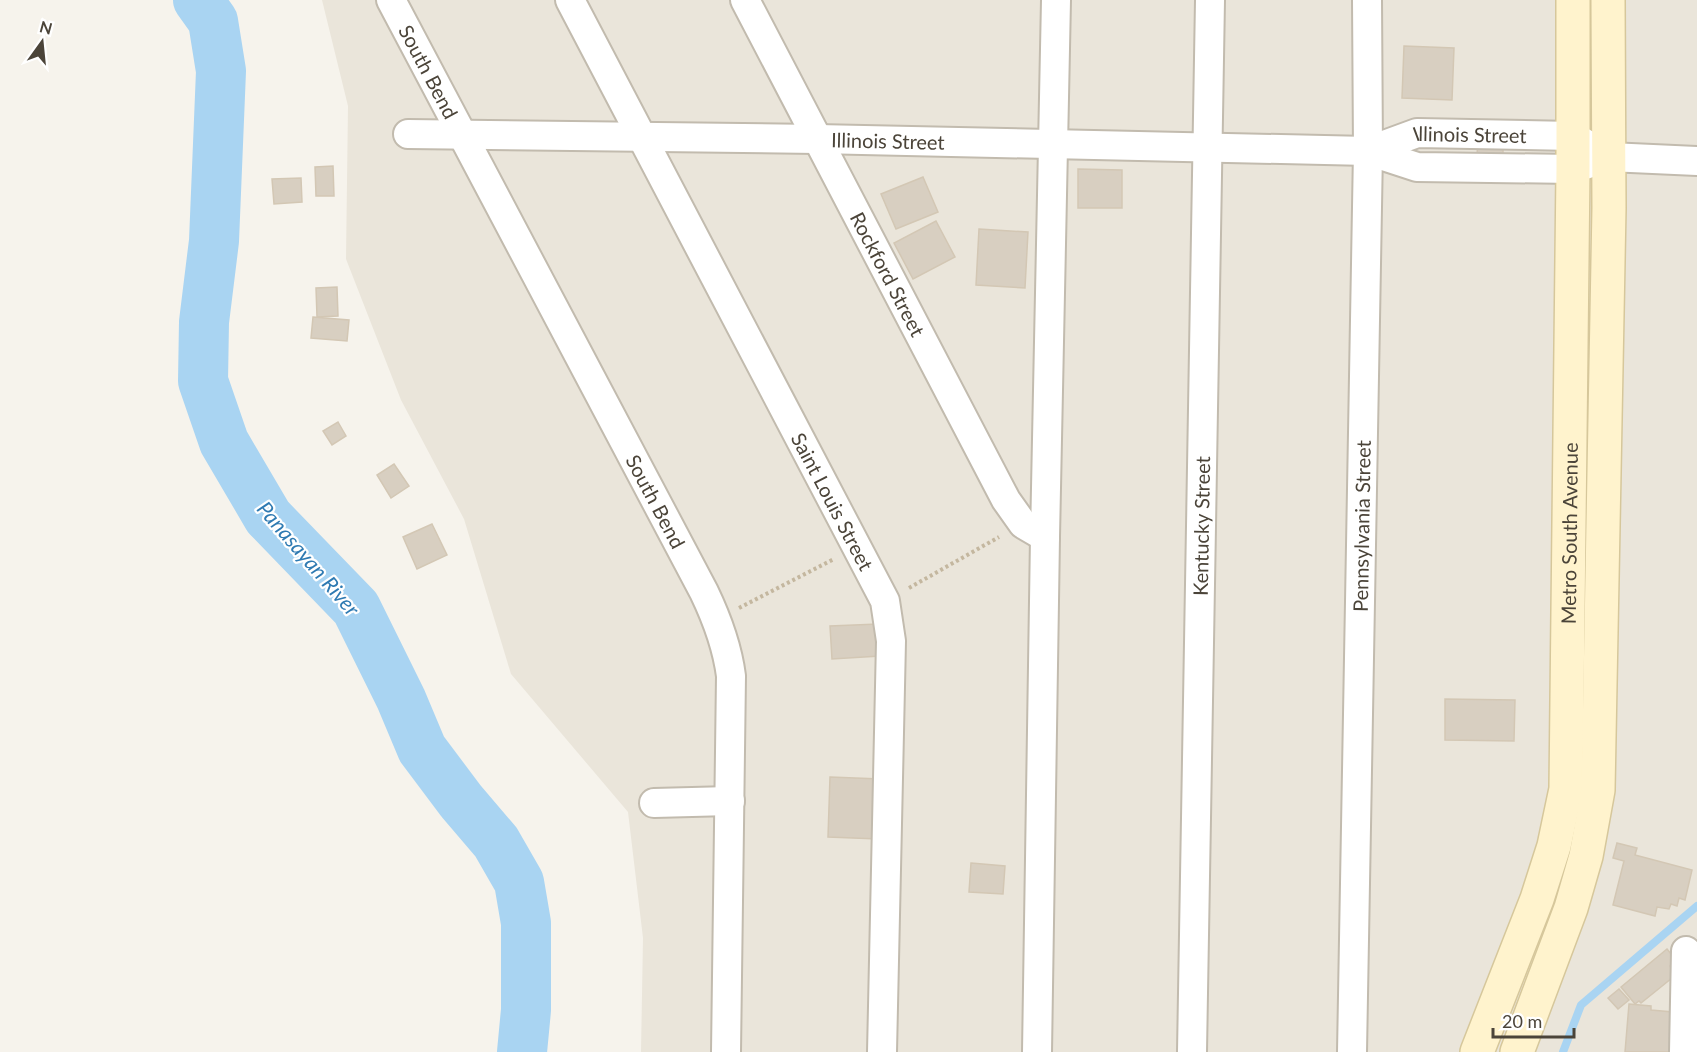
<svg xmlns="http://www.w3.org/2000/svg" width="1697" height="1052" font-family="Lato,sans-serif">
<style>
.residential{fill:#eae5da}
.lines{fill:none;stroke-linecap:round;stroke-linejoin:round}
.stream{stroke:#a9d4f2;stroke-width:8}
.river{stroke:#a9d4f2;stroke-width:50}
.building{fill:#d8cfc1;stroke:#d3c7b4;stroke-width:1.5}
.street-casing{stroke:#c2bbae;stroke-width:32}
.secondary-casing{stroke:#d6c79b;stroke-width:36}
.path{stroke:#c4b79f;stroke-width:4;stroke-dasharray:3 3;stroke-linecap:butt}
.street{stroke:#fff;stroke-width:28}
.secondary{stroke:#fff3cd;stroke-width:33}
.labels{text-anchor:middle;dominant-baseline:central;stroke-width:4.5;stroke-linejoin:round;paint-order:stroke}
.street-label{font-size:20px;fill:#4b4439;stroke:#fff}
.water-label{font-size:21px;font-style:italic;fill:#2e7ab2;stroke:#fff}
</style>
<rect width="100%" height="100%" fill="#f6f3ec"/>
<!-- residential -->
<path class="residential" d="M322,0H1697V1052H641L643,938L628,812L511,674L464,519L401,400L346,259L348,106Z"/>
<g class="lines">
<!-- stream -->
<path class="stream" d="M1563,1052L1581,1005L1697,906"/>
<!-- river -->
<path class="river" d="M198,0L213,21L221,71L214,241L204,322L203,381L224,442L268,517L356,608L401,699L422,749L461,801L496,842L519,882L526,923V1010L522,1052"/>
</g>
<!-- building -->
<g class="building">
<path d="M1404,46L1454,48L1452,100L1402,98Z"/>
<path d="M1478,138L1503,139V158L1477,156Z"/>
<path d="M333,166L334,196H316L315,167Z"/>
<path d="M1078,169L1122,170V208H1078Z"/>
<path d="M923,177L938,212L896,229L881,194Z"/>
<path d="M301,178L302,202L274,204L272,179Z"/>
<path d="M936,221L955,257L913,279L894,243Z"/>
<path d="M979,229L1028,232L1025,288L976,285Z"/>
<path d="M337,287L338,316L317,317L316,288Z"/>
<path d="M313,317L349,320L347,341L311,338Z"/>
<path d="M338,422L346,436L332,445L323,431Z"/>
<path d="M394,464L409,486L391,498L377,475Z"/>
<path d="M432,524L447,555L417,569L403,537Z"/>
<path d="M878,624L880,656L832,659L830,626Z"/>
<path d="M1445,699L1515,700L1514,741L1445,740Z"/>
<path d="M830,777L880,779L878,839L828,837Z"/>
<path d="M1617,843L1637,848L1635,855L1692,870L1685,900L1679,898L1677,906L1671,904L1669,909L1657,907L1655,916L1613,905L1624,861L1613,858Z"/>
<path d="M971,863L1005,866L1003,894L969,892Z"/>
<path d="M1667,949L1676,960L1670,966L1677,974L1641,1003L1639,1001L1635,1004L1621,987Z"/>
<path d="M1619,989L1629,1000L1618,1009L1608,998Z"/>
<path d="M1629,1004L1651,1006V1010L1673,1012L1670,1052H1625Z"/>
</g>
<g class="lines">
<defs>
<g id="street">
<path id="s1" d="M391,0L704,592C717,619 727,645 731,676L726,1052"/>
<path id="s2" d="M570,0L885,601L891,641L882,1052"/>
<path id="s3" d="M745,0L1006,500L1023,524L1045,537"/>
<path id="s4" d="M408,134L817,139L1368,151L1417,167L1573,169L1609,157L1697,161"/>
<path id="s5" d="M1368,151L1417,133L1573,136L1591,147"/>
<path d="M654,803L730,801"/>
<path d="M1037,1052L1045,537L1056,0"/>
<path id="s6" d="M1192,1052L1210,0"/>
<path id="s7" d="M1352,1052L1368,151L1367,0"/>
<path d="M1684,1052L1686,951"/>
</g>
<g id="secondary">
<path id="s8" d="M1477,1052L1537,899L1554,846L1566,789L1573,169V0"/>
<path d="M1517,1052L1571,908L1586,856L1598,790L1609,208L1608,0"/>
</g>
</defs>
<!-- street casing -->
<use href="#street" class="street-casing"/>
<!-- secondary casing -->
<use href="#secondary" class="secondary-casing"/>
<!-- path -->
<g class="path">
<path d="M909,588L999,537"/>
<path d="M739,608L834,559"/>
</g>
<!-- street -->
<use href="#street" class="street"/>
<!-- secondary -->
<use href="#secondary" class="secondary"/>
</g>
<g class="labels">
<!-- street labels -->
<g class="street-label">
<text stroke="none"><textPath href="#s1" startOffset="81">South Bend</textPath></text>
<text stroke="none"><textPath href="#s5" startOffset="105">Illinois Street</textPath></text>
<text stroke="none"><textPath href="#s4" startOffset="480">Illinois Street</textPath></text>
<text stroke="none"><textPath href="#s3" startOffset="309">Rockford Street</textPath></text>
<text stroke="none"><textPath href="#s2" startOffset="566">Saint Louis Street</textPath></text>
<text stroke="none"><textPath href="#s1" startOffset="567">South Bend</textPath></text>
<text stroke="none"><textPath href="#s6" startOffset="526">Kentucky Street</textPath></text>
<text stroke="none"><textPath href="#s7" startOffset="526">Pennsylvania Street</textPath></text>
<text stroke="none"><textPath href="#s8" startOffset="534">Metro South Avenue</textPath></text>
</g>
<!-- water labels -->
<g class="water-label">
<text transform="translate(309 558) rotate(49)">Panasayan River</text>
</g>
</g>
<!-- north arrow -->
<g transform="translate(42 42) rotate(15)" stroke="#ffffff" stroke-width="4.5" paint-order="stroke">
<path d="M0-4.5L10 22L0 15L-10 22Z" fill="#4b4439"/>
<text y="-9" font-size="16" font-weight="bold" text-anchor="middle" fill="#4b4439">N</text>
</g>
<!-- scale -->
<path d="M1493 1028v9h81v-9" fill="none" stroke="#4b4439" stroke-width="3"/>
<text x="1502" y="1028" font-size="18" fill="#4b4439" stroke="#ffffff" stroke-width="4.5" paint-order="stroke">20 m</text>
</svg>
